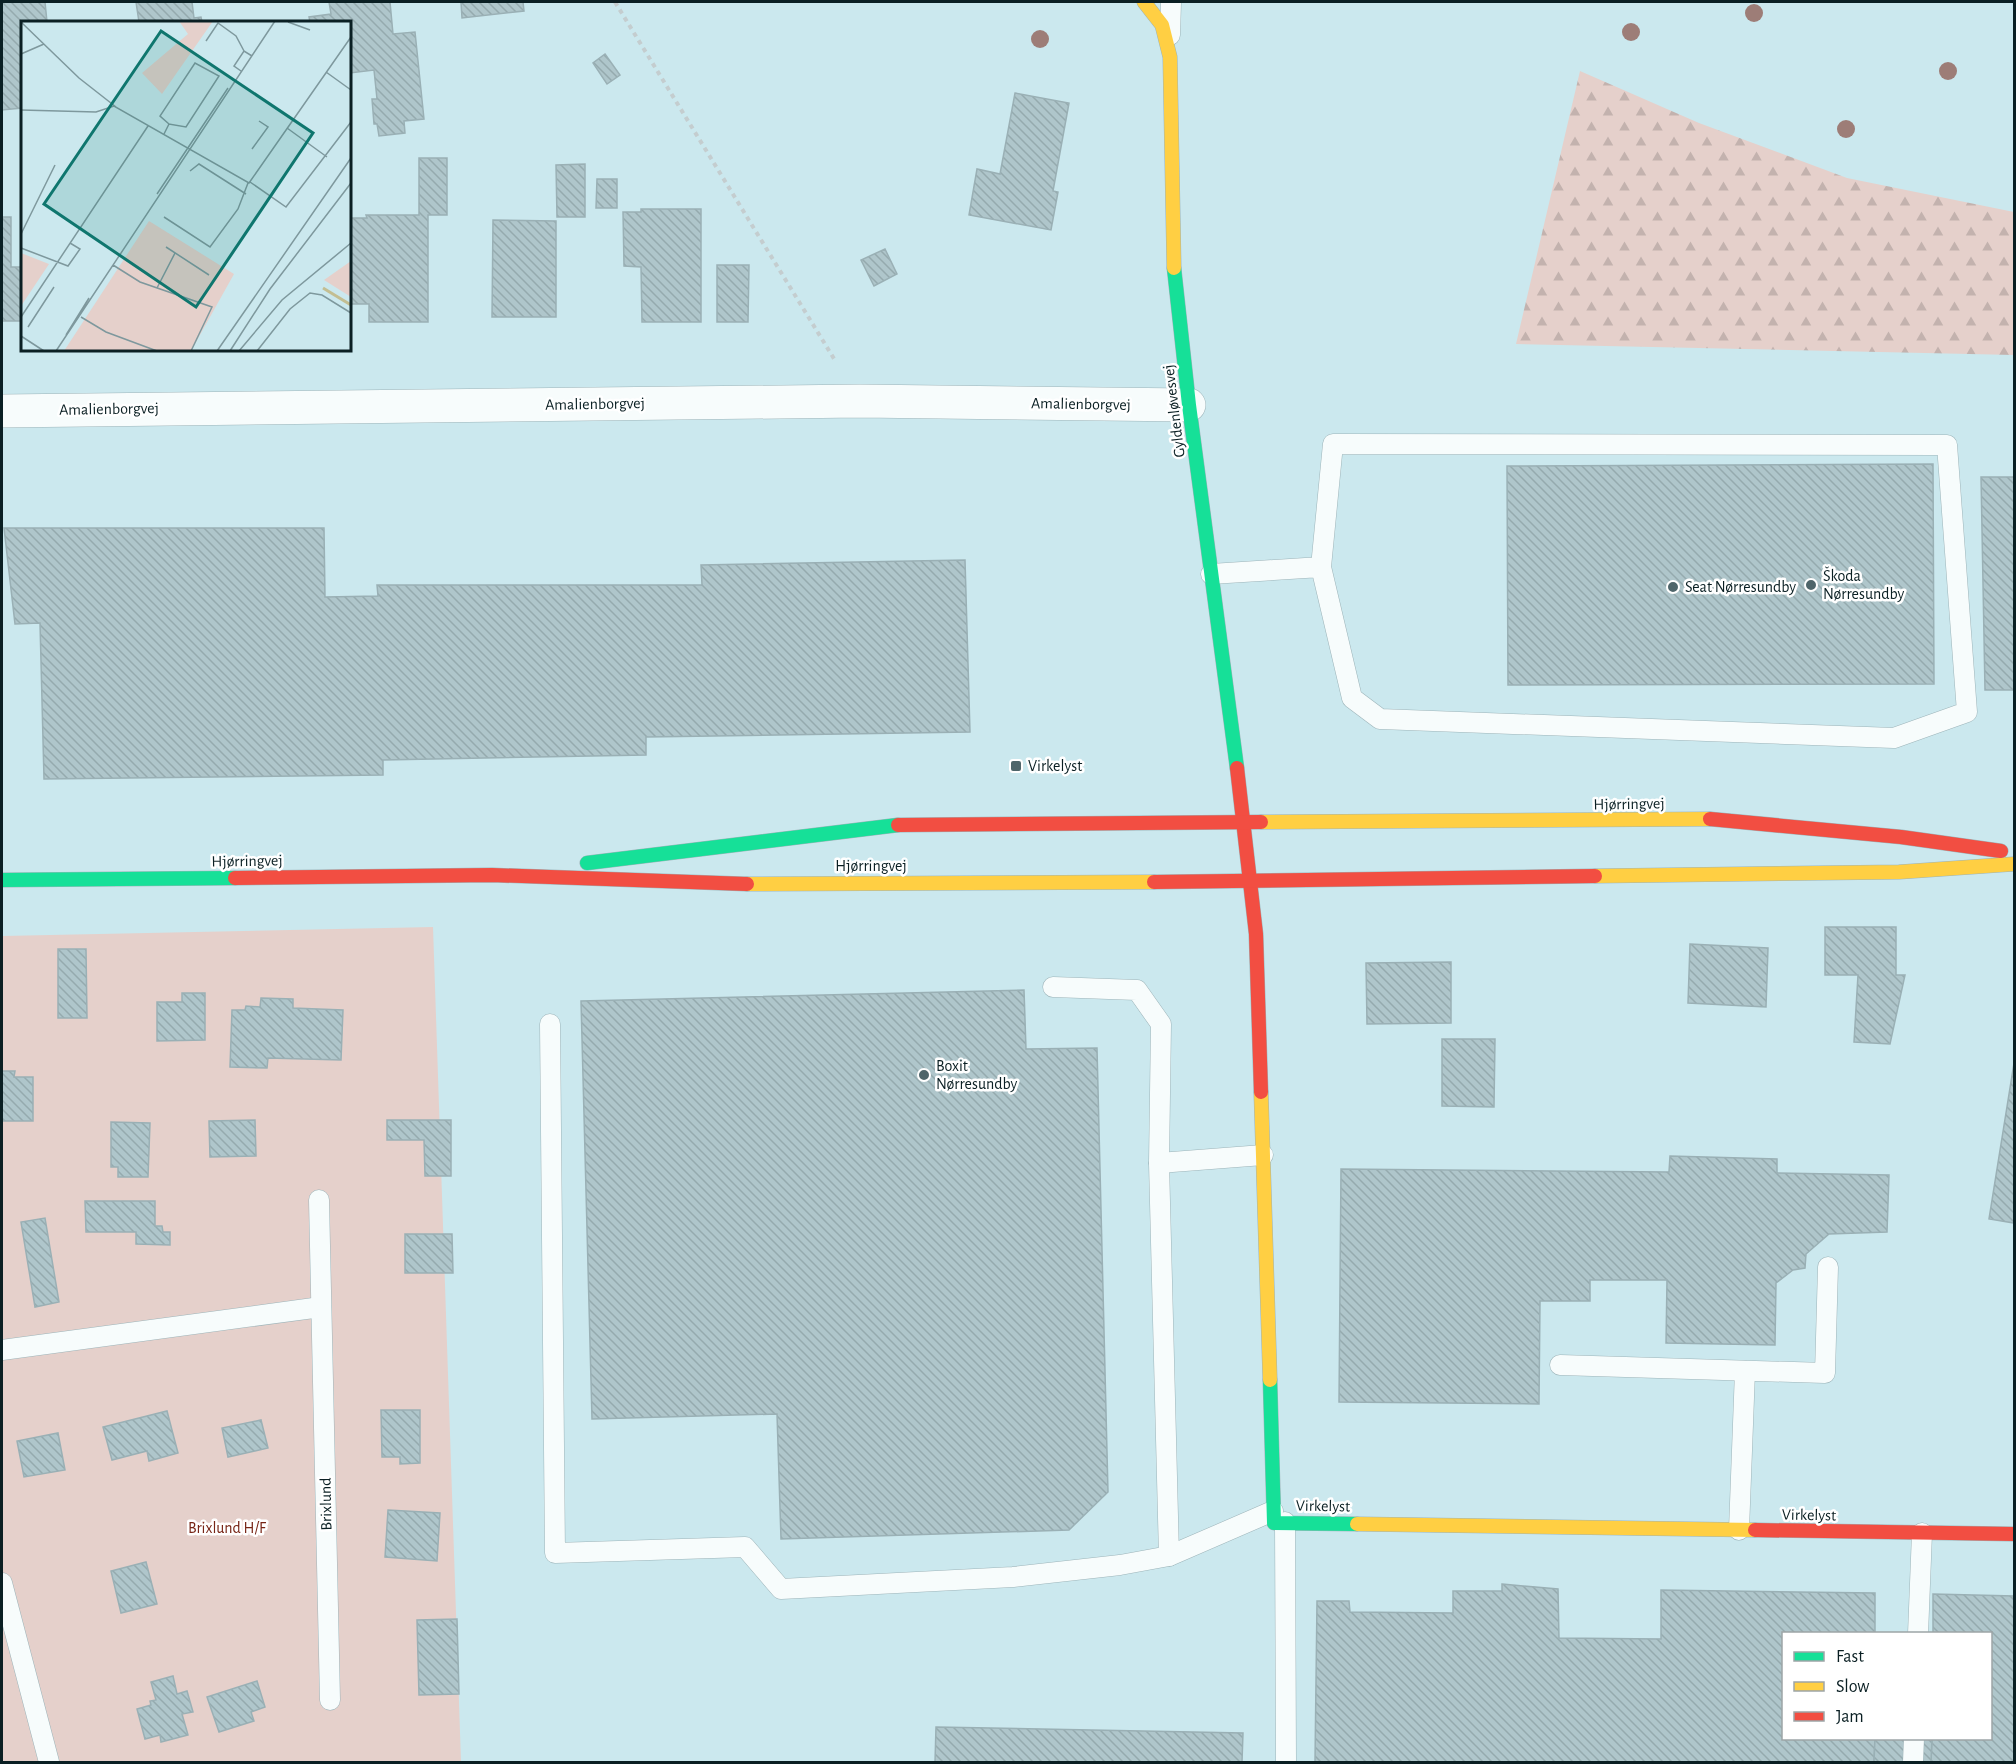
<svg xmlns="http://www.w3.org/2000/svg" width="2016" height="1764" font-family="'Alegreya Sans',sans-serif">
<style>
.green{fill:#e5d0cb}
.forest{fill:url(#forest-firs)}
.building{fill:url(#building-back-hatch);stroke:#9ab0b5;stroke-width:1.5}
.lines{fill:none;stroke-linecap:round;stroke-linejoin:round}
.lane-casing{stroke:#9db4b9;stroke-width:21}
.street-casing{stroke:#9db4b9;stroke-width:34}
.fast-casing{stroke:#9db4b9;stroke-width:15}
.slow-casing{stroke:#9db4b9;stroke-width:15}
.jam-casing{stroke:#9db4b9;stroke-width:15}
.path{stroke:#c4cdcf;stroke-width:4;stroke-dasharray:4.5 4.5;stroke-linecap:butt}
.lane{stroke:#f7fcfc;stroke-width:20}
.street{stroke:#f7fcfc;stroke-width:33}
.fast{stroke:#16e098;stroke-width:14}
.slow{stroke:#ffcf43;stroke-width:14}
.jam{stroke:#f24e42;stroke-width:14}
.tree{fill:#9d7d77}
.poi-dot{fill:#4e656a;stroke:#fff;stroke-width:2}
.labels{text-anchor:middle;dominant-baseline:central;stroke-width:5;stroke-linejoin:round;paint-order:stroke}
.street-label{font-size:16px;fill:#0a1f23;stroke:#fff}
.poi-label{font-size:16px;fill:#0a1f23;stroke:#fff;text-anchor:start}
.park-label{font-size:16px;fill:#772516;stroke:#fff}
.inset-river{fill:none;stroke:#c3be92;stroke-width:3}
.inset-road{fill:none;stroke:#7e989d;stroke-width:1.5}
.view{fill:#0f766e;fill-opacity:0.15;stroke:#0f766e;stroke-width:3}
.inset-edge{fill:none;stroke:#0a1f23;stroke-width:3}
</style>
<defs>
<pattern id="forest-firs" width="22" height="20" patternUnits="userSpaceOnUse" patternTransform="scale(1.5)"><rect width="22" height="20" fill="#e5d0cb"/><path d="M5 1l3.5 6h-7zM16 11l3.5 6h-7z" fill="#c3b2ae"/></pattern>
<pattern id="building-back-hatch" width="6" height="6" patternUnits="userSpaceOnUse" patternTransform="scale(1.5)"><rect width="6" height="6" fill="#afc6cb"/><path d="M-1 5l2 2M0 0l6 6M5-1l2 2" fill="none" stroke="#95aaae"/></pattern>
</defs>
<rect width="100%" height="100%" fill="#cbe8ee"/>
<!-- green -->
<path class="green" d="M433,927L461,1762H2V936Z"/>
<!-- forest -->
<path class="forest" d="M1580,71L1699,123L1847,178L2014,212V355L1516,344Z"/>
<!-- building -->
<g class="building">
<path d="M2,2H45L47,22H22V108L2,110Z"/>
<path d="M136,2H192L194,18L201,17L202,22H139Z"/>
<path d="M329,2H390L393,34L415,32L424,119L404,121L405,133L379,136L377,124H374L372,99H377L374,70L350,73V22H310L309,17L331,14Z"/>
<path d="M461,2H523L524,11L462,18Z"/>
<path d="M605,54L620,75L607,84L593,63Z"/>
<path d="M1015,93L1069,103L1053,191L1058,192L1051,230L969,215L977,169L1000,174Z"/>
<path d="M419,158H447V215H428V322H369V304H350V218H367L366,215H419Z"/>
<path d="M585,164V217H557L556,165Z"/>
<path d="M597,179H617V208H596Z"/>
<path d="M641,209H701V322H642L641,267L624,266L623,212H641Z"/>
<path d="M2,217H11V267H22V321H2Z"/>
<path d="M493,220L556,221V317H492Z"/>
<path d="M885,249L897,274L874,286L861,260Z"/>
<path d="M717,265H749L748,322H717Z"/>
<path d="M1933,464L1934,684L1508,685L1507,466Z"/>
<path d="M1981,477H2014V690H1985Z"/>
<path d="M4,528H324L325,597L378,596L377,585H702L701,565L965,560L970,732L646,737V755L383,760V775L44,779L40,623L15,624Z"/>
<path d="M1825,927H1896V975H1905L1890,1044L1854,1042L1858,975H1825Z"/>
<path d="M1690,944L1768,948L1766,1007L1688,1003Z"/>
<path d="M58,949H86L87,1018H58Z"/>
<path d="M1451,962V1023L1367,1024L1366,963Z"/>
<path d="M1024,990L1026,1049L1097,1048L1108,1492L1069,1530L781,1539L777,1414L592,1419L581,1001Z"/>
<path d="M182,993H205V1040L157,1041V1002H182Z"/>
<path d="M261,998L293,999V1008L343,1010L341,1060L268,1058L267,1068L230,1067L232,1010H245L246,1006L260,1007Z"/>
<path d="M1442,1039H1495L1494,1107L1442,1106Z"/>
<path d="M2014,1063V1223L1989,1219Z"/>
<path d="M2,1071H15L14,1077H33V1121H2Z"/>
<path d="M255,1120L256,1156L210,1157L209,1121Z"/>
<path d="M387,1120H451V1176H425L424,1140H387Z"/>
<path d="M111,1122L150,1123L148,1177H118V1167H111Z"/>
<path d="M1670,1156L1777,1159V1173L1889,1175L1887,1232L1829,1234L1806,1254L1805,1268L1793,1270L1776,1283L1775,1345L1666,1343L1667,1280H1590V1301H1540L1539,1404L1339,1402L1341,1169L1669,1172Z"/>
<path d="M85,1201H155V1226H162L163,1232H170V1245L136,1244V1232H86Z"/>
<path d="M45,1218L59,1302L35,1307L21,1222Z"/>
<path d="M405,1234H452L453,1273H405Z"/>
<path d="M381,1410H420V1463L400,1464V1457H382Z"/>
<path d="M167,1411L178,1453L149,1461L147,1451L112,1460L103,1427Z"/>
<path d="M261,1420L268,1448L228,1457L222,1428Z"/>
<path d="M58,1433L65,1470L24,1477L17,1441Z"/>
<path d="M388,1510L440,1513L437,1561L385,1557Z"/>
<path d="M146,1562L157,1604L121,1613L111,1571Z"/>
<path d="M1502,1584L1558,1589L1559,1638L1661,1639V1590L1875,1593V1634H1784V1738H1875L1874,1762H1315L1317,1601H1349L1350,1612L1453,1613V1591H1502Z"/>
<path d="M1933,1594L2014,1596V1762H1931L1932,1738H1990V1634H1933Z"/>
<path d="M457,1619L459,1694L419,1695L417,1620Z"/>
<path d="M173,1676L177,1694L187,1691L193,1712L182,1714L188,1735L161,1742L160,1735L145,1739L137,1709L151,1705L150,1701L156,1700L151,1682Z"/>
<path d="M257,1681L265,1707L251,1712L254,1721L219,1732L207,1697Z"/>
<path d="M936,1727L1243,1733L1242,1762H935Z"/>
<path d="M1875,1738H1932L1931,1762H1874Z"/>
</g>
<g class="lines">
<defs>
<g id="lane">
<path d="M1170,35L1171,2"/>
<path d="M1211,574L1321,567L1352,698L1380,719L1894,738L1967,712L1947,445L1333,444L1321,567"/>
<path d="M1053,987L1137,990L1161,1024L1159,1163L1169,1556"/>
<path d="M550,1024L555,1553L745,1547L781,1589L1013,1577L1120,1565L1169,1556L1273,1511"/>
<path d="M1159,1163L1263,1155"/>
<path d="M319,1200L330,1700"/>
<path d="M2,1350L321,1307"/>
<path d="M1560,1365L1825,1373L1828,1267"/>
<path d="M1285,1522L1286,1762"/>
<path d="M1739,1530L1745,1371"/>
<path d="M2,1583L49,1762"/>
<path d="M1918,1634L1922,1533"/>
<path d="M1913,1762L1914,1738"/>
</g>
<path id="street" d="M2,411L860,401L1189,405"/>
<g id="fast">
<path d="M1174,268L1189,405L1237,768"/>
<path d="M587,863L898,825"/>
<path d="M2,880L235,878"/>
<path d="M1270,1380L1274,1523L1357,1524"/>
</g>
<g id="slow">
<path d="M1144,2L1162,25L1170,57L1174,268"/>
<path d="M1261,822L1710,819"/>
<path d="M1595,876L1899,872L2014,864"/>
<path d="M747,884L1154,882"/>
<path d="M1261,1092L1270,1380"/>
<path d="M1357,1524L1755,1530"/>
</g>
<g id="jam">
<path d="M1237,768L1256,934L1261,1092"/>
<path d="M1710,819L1901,837L2001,851"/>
<path d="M898,825L1261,822"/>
<path d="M235,878L492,875L747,884"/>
<path d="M1154,882L1595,876"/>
<path d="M1755,1530L2014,1534"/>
</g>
</defs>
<!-- lane casing -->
<use href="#lane" class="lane-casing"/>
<!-- street casing -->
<use href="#street" class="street-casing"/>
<!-- fast casing -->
<use href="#fast" class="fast-casing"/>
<!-- slow casing -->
<use href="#slow" class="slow-casing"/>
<!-- jam casing -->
<use href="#jam" class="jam-casing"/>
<!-- path -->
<path class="path" d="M615,2L836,362"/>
<!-- lane -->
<use href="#lane" class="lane"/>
<!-- street -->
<use href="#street" class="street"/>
<!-- fast -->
<use href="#fast" class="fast"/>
<!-- slow -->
<use href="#slow" class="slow"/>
<!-- jam -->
<use href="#jam" class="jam"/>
</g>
<!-- trees -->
<g class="tree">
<circle cx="1754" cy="13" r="9"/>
<circle cx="1631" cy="32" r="9"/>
<circle cx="1040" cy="39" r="9"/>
<circle cx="1948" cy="71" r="9"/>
<circle cx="1846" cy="129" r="9"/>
</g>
<!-- markers -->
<g class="poi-dot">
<circle cx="1811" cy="585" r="6"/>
<circle cx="1673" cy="587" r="6"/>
<rect x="1010" y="760" width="12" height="12" rx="3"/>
<circle cx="924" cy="1075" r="6"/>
</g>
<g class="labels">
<!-- street labels -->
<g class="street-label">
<text transform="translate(595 404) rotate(-1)">Amalienborgvej</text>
<text transform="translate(1081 404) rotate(1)">Amalienborgvej</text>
<text transform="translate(109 409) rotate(-1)">Amalienborgvej</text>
<text transform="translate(1174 411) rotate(-97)">Gyldenløvesvej</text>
<text transform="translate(1629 804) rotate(-1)">Hjørringvej</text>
<text transform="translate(247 861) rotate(-1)">Hjørringvej</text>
<text x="871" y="866">Hjørringvej</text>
<text transform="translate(326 1504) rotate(-91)">Brixlund</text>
<text transform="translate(1323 1506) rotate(1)">Virkelyst</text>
<text transform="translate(1809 1515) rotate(1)">Virkelyst</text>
</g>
<!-- poi labels -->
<g class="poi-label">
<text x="1823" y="576">Škoda<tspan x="1823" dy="18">Nørresundby</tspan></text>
<text x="1685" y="587">Seat Nørresundby</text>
<text x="1028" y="766">Virkelyst</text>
<text x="936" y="1066">Boxit<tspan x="936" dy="18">Nørresundby</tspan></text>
</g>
<!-- park labels -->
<g class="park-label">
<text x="227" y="1528">Brixlund H/F</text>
</g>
</g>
<!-- overview -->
<g transform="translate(21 21)">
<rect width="330" height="330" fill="#cbe8ee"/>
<path d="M128,200L213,253L170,330H43ZM0,232L28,243L0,285Z" fill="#e5d0cb"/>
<path d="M158,0H192L141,73L121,52L167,13ZM330,240V276L303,259Z" fill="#e5d0cb"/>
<path class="inset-river" d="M302,267L330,284"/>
<path class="inset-road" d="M0,1L58,57L95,86M267,1L289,9M185,20L197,2L215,15L223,30M0,33L23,23M220,50L213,45L223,30L231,35M305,51L330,69M0,89L75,91L93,85L228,162L330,16M266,107L306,136M143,113L148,103L165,106L198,55L174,42L139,95L148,103M231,128L247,106L238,100M169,150L178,143L225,173M229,161L265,186L330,101M136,173L207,67M143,196L189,226L217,188L227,162M0,213L34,144M145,226L188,254M0,227L47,245L59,228L49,222M92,244L119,261L191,286L170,330M136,267L154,232M0,296L127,105M60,296L85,311L136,330M7,306L33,266M45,314L68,277M0,315L23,330M35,330L254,0M196,330L330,137M209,330L249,268L330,162M218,330L261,279L330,222M236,330L269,288L289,272L301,274L330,292"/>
<path class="view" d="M140,10L292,112L175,286L23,183Z"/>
<rect width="330" height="330" class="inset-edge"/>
</g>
<!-- border -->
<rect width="2016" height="1764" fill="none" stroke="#0a1f23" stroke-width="6"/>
<!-- legend -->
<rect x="1782" y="1632" width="210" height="108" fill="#ffffff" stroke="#9da5a7" stroke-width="1.5"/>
<rect x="1794" y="1652" width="30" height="9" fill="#16e098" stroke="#9da5a7" stroke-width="1.5"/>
<text x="1836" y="1662" font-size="18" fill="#0a1f23">Fast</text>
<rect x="1794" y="1682" width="30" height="9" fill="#ffcf43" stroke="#9da5a7" stroke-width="1.5"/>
<text x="1836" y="1692" font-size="18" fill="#0a1f23">Slow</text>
<rect x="1794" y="1712" width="30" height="9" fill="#f24e42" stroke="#9da5a7" stroke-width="1.5"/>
<text x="1836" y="1722" font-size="18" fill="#0a1f23">Jam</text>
</svg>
